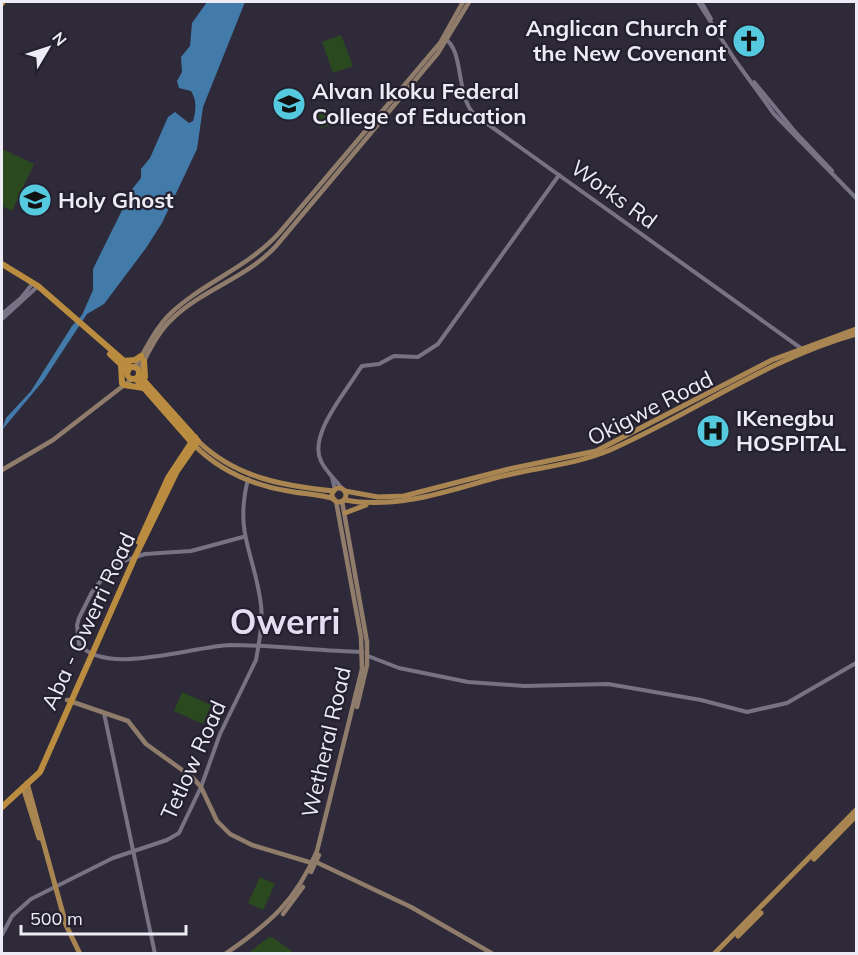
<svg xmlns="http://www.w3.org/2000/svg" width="858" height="955" font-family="Mulish,sans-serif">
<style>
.green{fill:#2b491f}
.water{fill:#427aaa}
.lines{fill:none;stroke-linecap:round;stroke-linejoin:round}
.tertiary{stroke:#777284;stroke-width:4}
.secondary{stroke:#907c6a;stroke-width:4.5}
.primary{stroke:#a98551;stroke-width:5}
.trunk{stroke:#ba8c40;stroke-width:6}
.labels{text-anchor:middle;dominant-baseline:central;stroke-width:4.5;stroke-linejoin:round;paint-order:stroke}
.poi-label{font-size:22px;font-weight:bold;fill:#edebf5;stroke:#24202f;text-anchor:start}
.street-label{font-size:22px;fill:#edebf5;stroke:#24202f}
.town-label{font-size:34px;font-weight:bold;fill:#e4def3;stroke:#24202f}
</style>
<rect width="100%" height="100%" fill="#2e2a39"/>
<!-- green -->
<g class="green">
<path d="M341,35L353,66L333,73L322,42Z"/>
<path d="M328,108L332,125L321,128L316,111Z"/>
<path d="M2,149L34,164L12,211L2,206Z"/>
<path d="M182,692L211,705L203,724L174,711Z"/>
<path d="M260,877L275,884L263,910L248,903Z"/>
<path d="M269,937L274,938L294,953H248Z"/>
</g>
<!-- water -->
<path class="water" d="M207,2H245L203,107L197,149L162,223L146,248L104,304L87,314L43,381L2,430L6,418L31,391L72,326L82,315L93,290V269L133,188L141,178V169L150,158L168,117L175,112L189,123L193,121C196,111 197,100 191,91L179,88L177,81L182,72L181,57L190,46L192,23Z"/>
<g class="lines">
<!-- tertiary -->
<g class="tertiary">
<path d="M698,2L735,60L774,114L856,198"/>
<path d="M703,5L711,19"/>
<path d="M444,38C465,50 455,96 475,115L802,349"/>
<path d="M754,82L796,133L832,171"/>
<path d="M2,314L21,298L33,283"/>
<path d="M2,319L38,286"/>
<path d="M332,477L335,490"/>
<path d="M343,490C336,480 326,472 321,461C308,435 346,392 359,370L362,366L379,364L394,356L418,357L438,344L559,175"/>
<path d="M243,537L191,551L145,554L114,564L92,592L79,618L77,625L79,644C105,677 194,646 230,645C274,645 318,651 362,652"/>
<path d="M368,656L399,668L468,682L524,686L608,684L701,700L747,712L787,703L856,663"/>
<path d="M104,713L155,954"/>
<path d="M2,935L12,916L31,899L113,858L167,840L179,833L201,787L220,734L256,660C259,643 263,623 261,605C255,554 234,535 248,479"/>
</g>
<!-- secondary -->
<g class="secondary">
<path d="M135,367C146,350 153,331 168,316C201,283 248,268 280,232L440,43L463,2"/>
<path d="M139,370C149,352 157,333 172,319C203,289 247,278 276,246L438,53L469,2"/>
<path d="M2,470L53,440L132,379"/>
<path d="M342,501L367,642V665L357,707"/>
<path d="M67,700L128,721L146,744L192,777L201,787L217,821L230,834L252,845L312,863"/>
<path d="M316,862L411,907L493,954"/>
<path d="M311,872L319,855"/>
<path d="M283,914L303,887"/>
<path d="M225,954C269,924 296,901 317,851L362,669L361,637L336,501"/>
</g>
<!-- primary -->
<g class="primary">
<path d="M198,441C236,478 284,486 334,491"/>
<path d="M194,445C220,471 252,485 288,491C303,494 320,494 334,499"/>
<circle cx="339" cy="495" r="7"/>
<path d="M345,491L378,497L404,496L509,469L596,451L772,360L856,329"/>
<path d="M344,500C395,509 442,493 491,479C530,468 572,466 610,450C694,413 767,359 856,334"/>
<path d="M345,513L366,505"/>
<path d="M27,783L66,925L80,954"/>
<path d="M23,787L39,838"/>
<path d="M814,859L856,816"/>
<path d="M738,936L761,913"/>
<path d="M714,954L856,810"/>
</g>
<!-- trunk -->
<g class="trunk">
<path d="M2,3V2"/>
<path d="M2,264L38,286L131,367"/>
<path d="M110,354L128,371"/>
<path d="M123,361L135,360L141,356"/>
<path d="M144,361L145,377"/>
<path d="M121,365L122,383"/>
<circle cx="133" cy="373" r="6"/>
<path d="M136,379L193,444"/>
<path d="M124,385L144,388"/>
<path d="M139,542L168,478L195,437"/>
<path d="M2,807L40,772L135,557L177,471L198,441L139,375"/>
</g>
</g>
<!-- icons -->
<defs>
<symbol id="church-disc" viewBox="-11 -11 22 22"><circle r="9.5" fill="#55cadf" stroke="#24202f"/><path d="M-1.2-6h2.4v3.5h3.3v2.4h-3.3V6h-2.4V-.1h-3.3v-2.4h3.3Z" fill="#111"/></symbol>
<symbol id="university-disc" viewBox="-11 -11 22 22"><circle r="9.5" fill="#55cadf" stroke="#24202f"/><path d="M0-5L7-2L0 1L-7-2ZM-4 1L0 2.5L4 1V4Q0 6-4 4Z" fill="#111"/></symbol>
<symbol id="hospital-disc" viewBox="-11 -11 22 22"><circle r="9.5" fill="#55cadf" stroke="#24202f"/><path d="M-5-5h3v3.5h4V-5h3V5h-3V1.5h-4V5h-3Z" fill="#111"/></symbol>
</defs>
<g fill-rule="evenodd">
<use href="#church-disc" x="730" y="22" width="38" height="38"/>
<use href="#university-disc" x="270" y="85" width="38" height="38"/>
<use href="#university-disc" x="16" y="181" width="38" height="38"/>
<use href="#hospital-disc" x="694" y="412" width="38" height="38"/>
</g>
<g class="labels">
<!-- poi labels -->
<g class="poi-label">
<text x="726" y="28" text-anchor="end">Anglican Church of<tspan x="726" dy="25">the New Covenant</tspan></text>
<text x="312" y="91">Alvan Ikoku Federal<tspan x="312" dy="25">College of Education</tspan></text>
<text x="58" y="200">Holy Ghost</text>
<text x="736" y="418">IKenegbu<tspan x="736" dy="25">HOSPITAL</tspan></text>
</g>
<!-- street labels -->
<g class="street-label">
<text transform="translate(614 194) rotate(36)">Works Rd</text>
<text transform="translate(650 408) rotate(-27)">Okigwe Road</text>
<text transform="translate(88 621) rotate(-65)">Aba - Owerri Road</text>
<text transform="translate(326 742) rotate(-77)">Wetheral Road</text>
<text transform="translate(193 760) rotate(-66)">Tetlow Road</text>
</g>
<!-- town labels -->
<g class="town-label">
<text x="285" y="621">Owerri</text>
</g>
</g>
<!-- border -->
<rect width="858" height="955" fill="none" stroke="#edebf5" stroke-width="6"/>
<!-- north arrow -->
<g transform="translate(48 48) rotate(51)" stroke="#24202f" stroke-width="4.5" paint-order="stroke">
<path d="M0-4.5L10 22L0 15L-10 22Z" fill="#edebf5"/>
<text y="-9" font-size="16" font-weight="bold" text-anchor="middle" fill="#edebf5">N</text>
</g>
<!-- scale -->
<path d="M21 925v9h165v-9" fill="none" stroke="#edebf5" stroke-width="3"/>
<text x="30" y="925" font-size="18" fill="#edebf5" stroke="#24202f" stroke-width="4.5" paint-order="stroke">500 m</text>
</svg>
